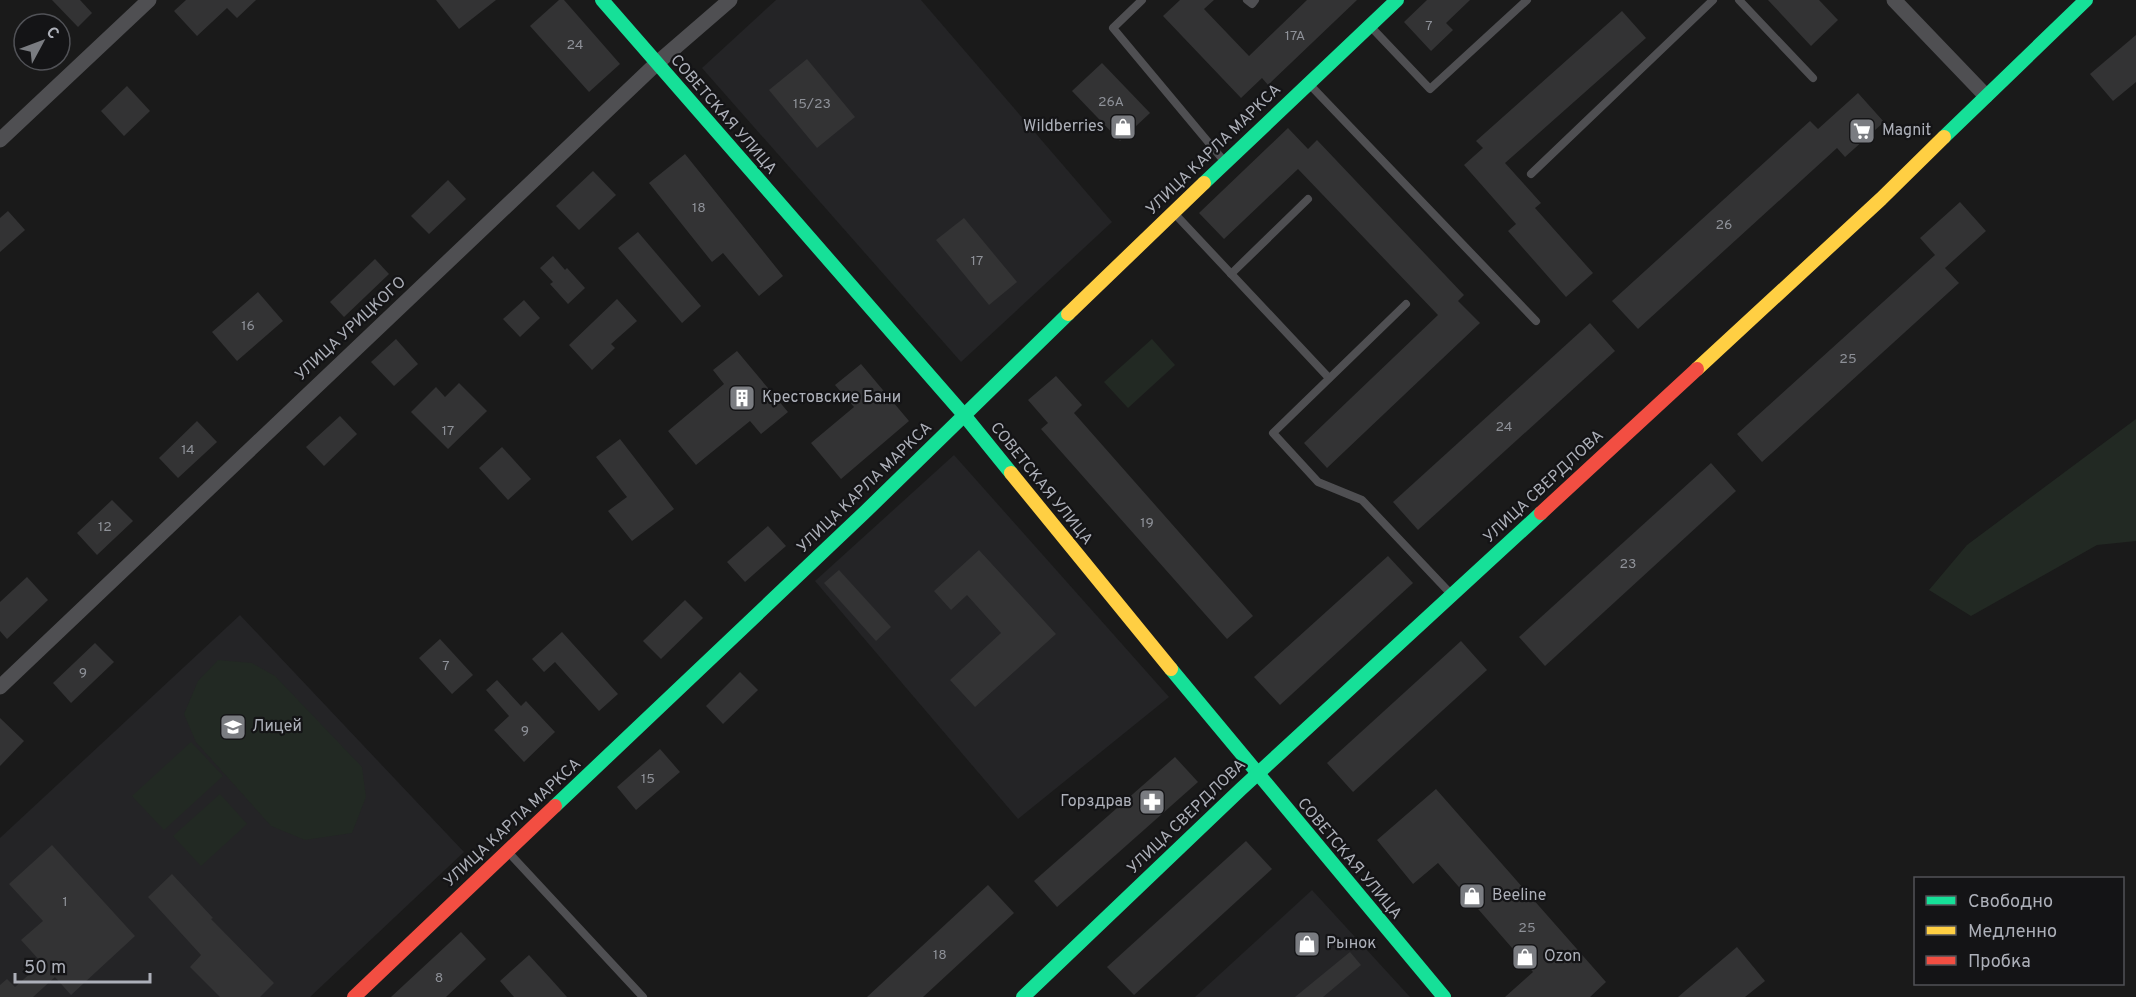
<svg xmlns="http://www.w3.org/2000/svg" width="2136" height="997" font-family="Overpass,sans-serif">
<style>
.built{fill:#242426}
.green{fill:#222923}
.building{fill:#333334}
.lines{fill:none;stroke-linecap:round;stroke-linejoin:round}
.lane{stroke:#4f4f52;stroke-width:8}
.street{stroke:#4f4f52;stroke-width:15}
.fast{stroke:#16e098;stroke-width:14}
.slow{stroke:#ffcf43;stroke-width:14}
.jam{stroke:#f24e42;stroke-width:14}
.labels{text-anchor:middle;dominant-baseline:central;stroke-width:4.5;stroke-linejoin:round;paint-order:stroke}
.number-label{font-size:14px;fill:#8e9198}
.street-label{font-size:16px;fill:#adb0b9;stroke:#141416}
.poi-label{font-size:16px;fill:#adb0b9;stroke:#141416;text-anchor:start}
</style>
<rect width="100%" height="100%" fill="#1a1a1a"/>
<!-- built -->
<g class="built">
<path d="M776,0H921L1112,222L961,362L702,68Z"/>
<path d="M954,455L1169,697L1018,819L815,581Z"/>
<path d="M240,615L464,852L310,997H0V838Z"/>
<path d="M1312,890L1410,997H1195Z"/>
</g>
<!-- green -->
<g class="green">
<path d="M1152,339L1175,365L1128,408L1104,382Z"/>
<path d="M2136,419V541L2097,545L1971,616L1929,590L1967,545Z"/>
<path d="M218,660L252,663L275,676L362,767L366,797L352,833L305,840L271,826L196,742L184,714L198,681Z"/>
<path d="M191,742L223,776L164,830L132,796Z"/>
<path d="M220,794L247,824L201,866L173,836Z"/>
</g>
<!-- building -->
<g class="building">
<path d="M52,0H80L92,13L78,27Z"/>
<path d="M186,0H256L237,18L227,8L197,36L174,11Z"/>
<path d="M436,0H496L459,29Z"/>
<path d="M559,0H564L620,64L589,92L530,26Z"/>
<path d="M1180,0H1214L1204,9L1249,56L1307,0H1357L1268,85L1262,78L1241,98L1163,16Z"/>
<path d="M1427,0H1470L1446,23L1453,30L1431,51L1404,22Z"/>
<path d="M1768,0H1819L1838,20L1811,46Z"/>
<path d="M1622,11L1646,38L1505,163L1541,203L1535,208L1593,273L1566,297L1508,231L1516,224L1464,165L1483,148L1476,141Z"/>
<path d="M2136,35V82L2113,101L2090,74Z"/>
<path d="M807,59L855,117L817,148L769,90Z"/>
<path d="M1102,63L1150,113L1120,141L1072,91Z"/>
<path d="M127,86L150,111L124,136L101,111Z"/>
<path d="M1858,93L1884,122L1845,157L1837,148L1638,329L1612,301L1810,121L1818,129Z"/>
<path d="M1288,128L1308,149L1317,140L1464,295L1458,301L1480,323L1327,468L1304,443L1438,315L1298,169L1224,239L1199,213Z"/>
<path d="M685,154L783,276L759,296L723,253L712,262L649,183Z"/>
<path d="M593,171L616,195L579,230L556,206Z"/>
<path d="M448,180L466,199L429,234L411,216Z"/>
<path d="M1960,202L1986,231L1945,268L1959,283L1762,462L1737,434L1935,255L1920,238Z"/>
<path d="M8,211L25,230L0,252V218Z"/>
<path d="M964,218L1017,282L989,305L936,240Z"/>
<path d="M638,232L701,306L682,323L618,248Z"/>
<path d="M553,256L565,270L567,268L585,288L568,304L550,284L553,282L540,268Z"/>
<path d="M375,259L389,274L344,317L330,302Z"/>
<path d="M258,292L283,321L237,361L212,332Z"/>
<path d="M617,299L637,321L611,344L615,348L592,370L569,345Z"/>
<path d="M524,300L540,318L520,337L503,319Z"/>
<path d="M1590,323L1615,351L1418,530L1393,502Z"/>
<path d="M396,339L418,364L394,386L371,362Z"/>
<path d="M737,351L788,412L761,434L750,421L696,465L668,431L724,384L713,370Z"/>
<path d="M861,364L909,421L841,479L811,443L854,407L835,385Z"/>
<path d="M1056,376L1082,405L1074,413L1253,616L1227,639L1041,429L1048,423L1028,400Z"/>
<path d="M459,383L487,411L448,449L411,412L436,387L445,397Z"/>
<path d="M340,416L357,434L324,466L306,447Z"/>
<path d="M197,421L217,442L178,478L159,458Z"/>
<path d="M620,439L674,509L632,541L608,511L627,497L596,457Z"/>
<path d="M502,447L531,479L508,500L479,468Z"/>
<path d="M1711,463L1736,491L1545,666L1519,637Z"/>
<path d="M112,500L133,521L97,555L77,533Z"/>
<path d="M768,526L786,546L745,582L727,562Z"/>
<path d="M979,550L1056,634L975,707L950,680L1001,633L967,595L951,610L934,591Z"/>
<path d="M1388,556L1413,583L1280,705L1254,677Z"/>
<path d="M839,570L891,627L876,641L824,583Z"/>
<path d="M27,577L48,600L7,639L0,631V602Z"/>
<path d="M685,600L703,618L661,659L643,641Z"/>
<path d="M562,632L618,694L599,711L555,662L544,672L532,659Z"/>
<path d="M440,639L473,675L452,694L419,658Z"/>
<path d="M1461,641L1487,670L1353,792L1327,763Z"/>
<path d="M95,643L114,662L71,703L53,683Z"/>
<path d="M740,672L758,690L723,724L706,706Z"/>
<path d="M497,680L521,706L526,701L555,732L524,762L494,730L509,716L486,690Z"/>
<path d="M0,718L24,741L0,766Z"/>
<path d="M660,749L680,772L636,810L617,787Z"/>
<path d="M1175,757L1198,782L1057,907L1034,881Z"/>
<path d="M1436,789L1606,982L1590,997H1505L1533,972L1438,863L1413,884L1377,840Z"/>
<path d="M1246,841L1272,869L1134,995L1107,967Z"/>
<path d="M52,845L135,936L71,995L55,977L33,997H0V985L7,979L15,987L42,963L21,940L43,921L9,884Z"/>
<path d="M172,874L213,918L211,919L274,983L260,997H220L190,967L201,955L148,897Z"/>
<path d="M988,885L1014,913L923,997H867Z"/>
<path d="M461,932L486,959L446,997H391Z"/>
<path d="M1737,947L1765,981L1745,997H1678Z"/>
<path d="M1350,952L1361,965L1323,997H1295Z"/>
<path d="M529,955L550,978L567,997H514L500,981Z"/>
</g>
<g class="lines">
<!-- lane -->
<g class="lane">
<path d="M1142,0L1113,28L1224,161"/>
<path d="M1247,0L1252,4L1255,0"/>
<path d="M1739,0L1813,78"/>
<path d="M1371,27L1430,89L1527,0"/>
<path d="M1311,86L1536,321"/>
<path d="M1531,174L1713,0"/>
<path d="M1174,213L1329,378"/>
<path d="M1231,274L1308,199"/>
<path d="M1406,304L1273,433L1318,482L1362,500L1450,593"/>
<path d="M509,853L643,997"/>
</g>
<!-- street -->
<g class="street">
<path d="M1894,0L1986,96"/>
<path d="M0,140L149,0"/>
<path d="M0,687L656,64L730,0"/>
</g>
<!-- fast -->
<g class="fast">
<path d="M602,0L964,415L1011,473"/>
<path d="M1944,137L2086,0"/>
<path d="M1204,183L1397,0"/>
<path d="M1171,669L1444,997"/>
<path d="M555,806L864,513L1068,314"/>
<path d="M1023,997L1241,789L1541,513"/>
</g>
<!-- slow -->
<g class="slow">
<path d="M1068,314L1204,183"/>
<path d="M1697,369L1881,199L1944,137"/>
<path d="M1011,473L1171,669"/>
</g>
<!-- jam -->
<g class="jam">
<path d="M1541,513L1697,369"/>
<path d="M354,997L555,806"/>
</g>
</g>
<!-- icons -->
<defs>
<symbol id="shop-square" viewBox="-11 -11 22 22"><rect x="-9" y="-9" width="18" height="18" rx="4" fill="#7a7c81" stroke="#141416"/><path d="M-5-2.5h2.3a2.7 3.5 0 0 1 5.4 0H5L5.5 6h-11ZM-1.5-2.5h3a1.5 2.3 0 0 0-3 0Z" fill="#fff"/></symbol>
<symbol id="supermarket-square" viewBox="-11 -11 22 22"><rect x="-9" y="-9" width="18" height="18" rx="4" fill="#7a7c81" stroke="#141416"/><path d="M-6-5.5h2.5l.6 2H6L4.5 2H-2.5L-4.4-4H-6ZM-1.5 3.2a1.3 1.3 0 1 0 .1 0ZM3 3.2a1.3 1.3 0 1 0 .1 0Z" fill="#fff"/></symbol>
<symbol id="building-square" viewBox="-11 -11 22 22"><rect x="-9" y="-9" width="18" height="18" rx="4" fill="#7a7c81" stroke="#141416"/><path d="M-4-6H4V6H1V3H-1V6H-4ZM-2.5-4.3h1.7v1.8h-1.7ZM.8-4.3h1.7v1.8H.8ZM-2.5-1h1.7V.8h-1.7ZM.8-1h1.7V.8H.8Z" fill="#fff"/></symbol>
<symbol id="school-square" viewBox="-11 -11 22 22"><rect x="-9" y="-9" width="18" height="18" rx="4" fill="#7a7c81" stroke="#141416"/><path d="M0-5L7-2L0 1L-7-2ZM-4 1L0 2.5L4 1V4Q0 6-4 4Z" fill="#fff"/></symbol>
<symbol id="pharmacy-square" viewBox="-11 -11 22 22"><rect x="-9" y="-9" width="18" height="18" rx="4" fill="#7a7c81" stroke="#141416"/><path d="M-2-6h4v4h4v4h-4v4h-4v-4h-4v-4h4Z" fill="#fff"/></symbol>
</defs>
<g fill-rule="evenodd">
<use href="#shop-square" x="1108" y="112" width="30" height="30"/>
<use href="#supermarket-square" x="1847" y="116" width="30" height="30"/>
<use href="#building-square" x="727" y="383" width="30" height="30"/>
<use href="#school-square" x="218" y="712" width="30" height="30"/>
<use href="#pharmacy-square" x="1137" y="787" width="30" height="30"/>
<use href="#shop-square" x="1457" y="881" width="30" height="30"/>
<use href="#shop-square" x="1292" y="929" width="30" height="30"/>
<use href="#shop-square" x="1510" y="942" width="30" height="30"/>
</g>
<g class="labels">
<!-- number labels -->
<g class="number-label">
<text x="1429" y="26">7</text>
<text x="1295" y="36">17А</text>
<text x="575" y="45">24</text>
<text x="1111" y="102">26А</text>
<text x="812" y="104">15/23</text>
<text x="699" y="208">18</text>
<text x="1724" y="225">26</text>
<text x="977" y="261">17</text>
<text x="248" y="326">16</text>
<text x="1848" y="359">25</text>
<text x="1504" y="427">24</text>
<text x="448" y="431">17</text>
<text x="188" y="450">14</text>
<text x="1147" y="523">19</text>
<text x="105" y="527">12</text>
<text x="1628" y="564">23</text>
<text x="446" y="666">7</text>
<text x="83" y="673">9</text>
<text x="525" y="731">9</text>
<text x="648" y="779">15</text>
<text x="65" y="902">1</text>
<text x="1527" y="928">25</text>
<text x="940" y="955">18</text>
<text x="439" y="978">8</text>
</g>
<!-- street labels -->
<g class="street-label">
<text transform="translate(723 115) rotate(49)">СОВЕТСКАЯ УЛИЦА</text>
<text transform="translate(1214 150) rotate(-44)">УЛИЦА КАРЛА МАРКСА</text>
<text transform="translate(351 329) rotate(-43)">УЛИЦА УРИЦКОГО</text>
<text transform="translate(1041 484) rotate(51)">СОВЕТСКАЯ УЛИЦА</text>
<text transform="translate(1544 487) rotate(-43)">УЛИЦА СВЕРДЛОВА</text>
<text transform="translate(865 488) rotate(-44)">УЛИЦА КАРЛА МАРКСА</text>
<text transform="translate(1187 817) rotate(-44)">УЛИЦА СВЕРДЛОВА</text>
<text transform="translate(513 823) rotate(-43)">УЛИЦА КАРЛА МАРКСА</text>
<text transform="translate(1349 859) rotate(50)">СОВЕТСКАЯ УЛИЦА</text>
</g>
<!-- poi labels -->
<g class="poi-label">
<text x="1104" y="127" text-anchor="end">Wildberries</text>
<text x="1882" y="131">Magnit</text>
<text x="762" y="398">Крестовские Бани</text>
<text x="252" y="727">Лицей</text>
<text x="1132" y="802" text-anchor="end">Горздрав</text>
<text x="1492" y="896">Beeline</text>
<text x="1326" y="944">Рынок</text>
<text x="1544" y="957">Ozon</text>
</g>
</g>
<!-- legend -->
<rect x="1914" y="877" width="210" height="108" fill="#141416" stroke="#515257" stroke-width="1.5"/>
<rect x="1926" y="896" width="30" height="9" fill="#16e098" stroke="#515257" stroke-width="1.5"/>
<text x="1968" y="907" font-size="18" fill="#adb0b9">Свободно</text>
<rect x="1926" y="926" width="30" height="9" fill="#ffcf43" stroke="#515257" stroke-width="1.5"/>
<text x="1968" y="937" font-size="18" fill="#adb0b9">Медленно</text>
<rect x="1926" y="956" width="30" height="9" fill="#f24e42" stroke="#515257" stroke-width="1.5"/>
<text x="1968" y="967" font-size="18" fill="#adb0b9">Пробка</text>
<!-- north arrow -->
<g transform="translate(42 42) rotate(49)"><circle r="28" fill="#141416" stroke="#515257" stroke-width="1.5"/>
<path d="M0-4.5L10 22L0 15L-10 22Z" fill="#7a7c81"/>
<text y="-9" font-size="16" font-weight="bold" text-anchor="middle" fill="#adb0b9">С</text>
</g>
<!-- scale -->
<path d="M15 973v9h135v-9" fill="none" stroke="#adb0b9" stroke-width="3"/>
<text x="24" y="973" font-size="18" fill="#adb0b9" stroke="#141416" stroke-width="4.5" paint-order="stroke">50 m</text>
</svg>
